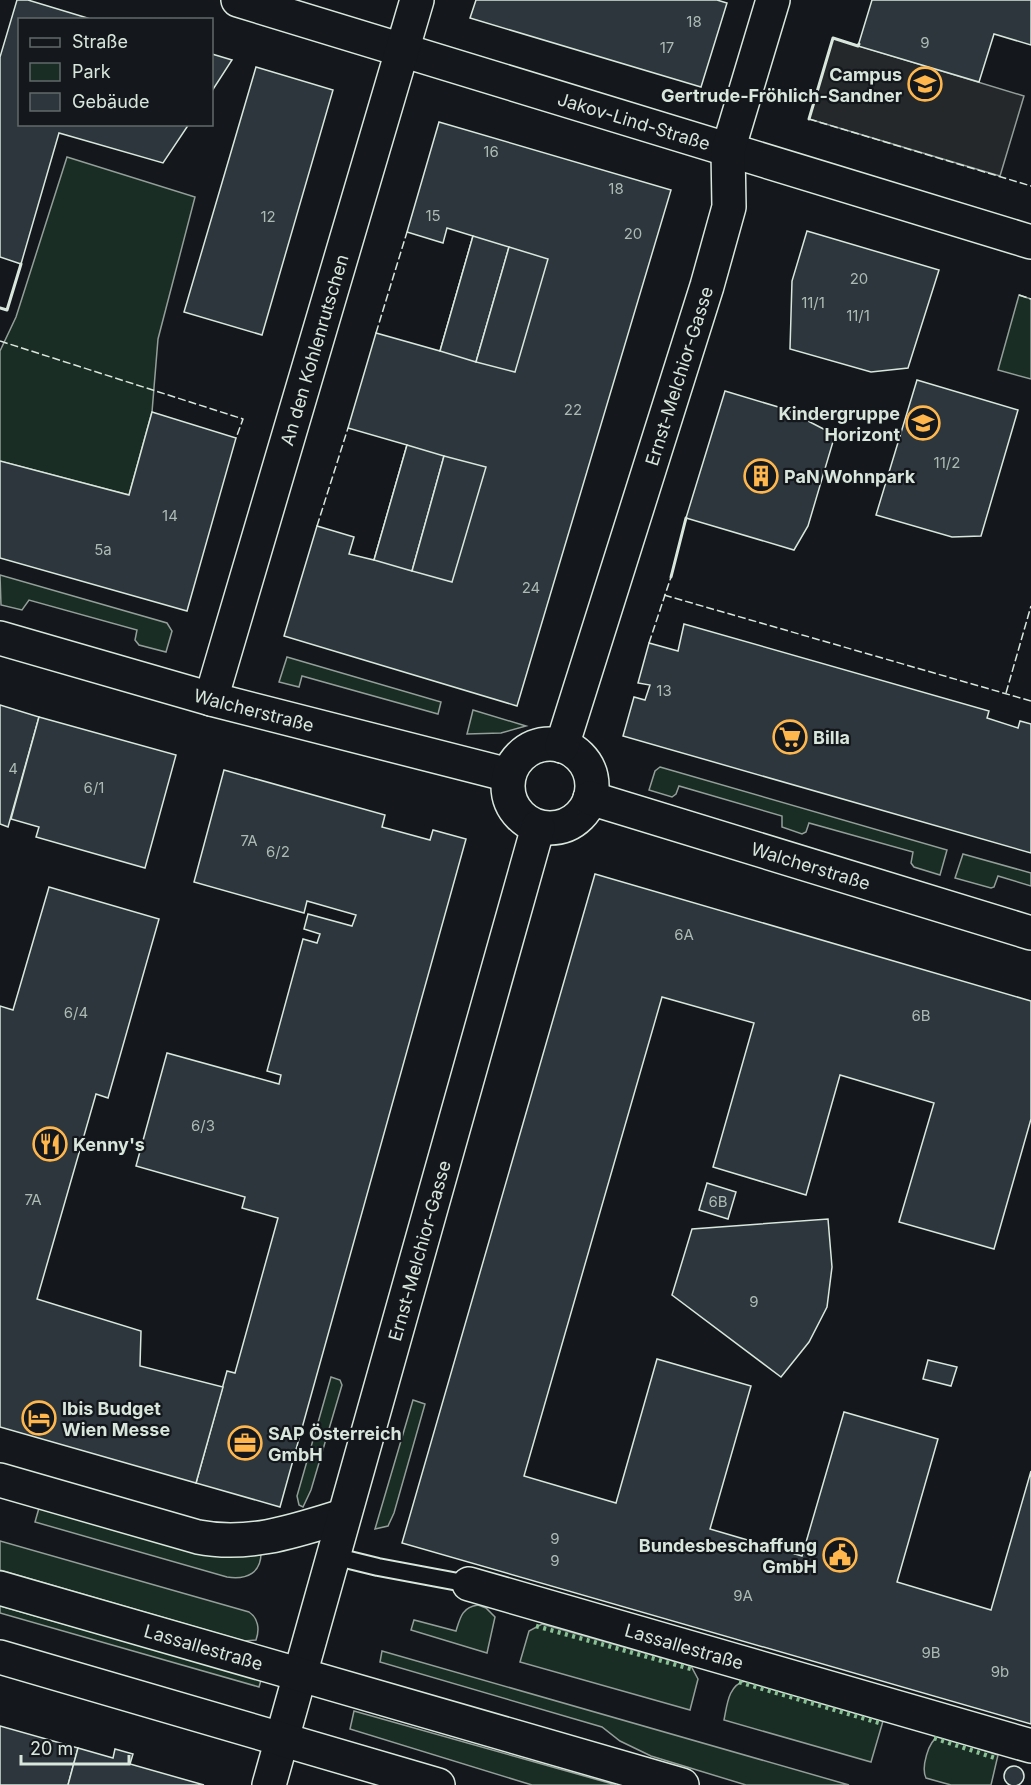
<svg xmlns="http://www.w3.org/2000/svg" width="1031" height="1785" font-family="Inter,sans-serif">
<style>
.green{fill:#1a2d24;stroke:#939e99;stroke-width:1.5}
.parking{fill:#24282b;stroke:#939e99;stroke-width:1.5}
.building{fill:#2c363c;stroke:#d8e6dc;stroke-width:1.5}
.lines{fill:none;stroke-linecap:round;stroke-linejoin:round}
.lane-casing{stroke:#d8e6dc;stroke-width:20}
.street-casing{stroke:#d8e6dc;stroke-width:36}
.primary-casing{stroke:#d8e6dc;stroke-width:36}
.lane{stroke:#14181c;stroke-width:16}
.street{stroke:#14181c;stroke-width:33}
.primary{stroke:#14181c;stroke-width:33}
.hedge{stroke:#8ac095;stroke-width:4.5;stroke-dasharray:3 4.5;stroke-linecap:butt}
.fence{stroke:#d8e6dc;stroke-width:1.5;stroke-dasharray:8 3;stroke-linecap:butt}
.wall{stroke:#d8e6dc;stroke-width:3}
.labels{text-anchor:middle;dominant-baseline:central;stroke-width:4.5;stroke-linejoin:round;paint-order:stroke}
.number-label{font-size:15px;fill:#adbab4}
.poi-label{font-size:18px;font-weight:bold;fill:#d8e6dc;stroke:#14181c;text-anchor:start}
.street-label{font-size:18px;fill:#d8e6dc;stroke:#14181c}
</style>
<rect width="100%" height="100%" fill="#14181c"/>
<!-- green -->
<g class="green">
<path d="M67,157L195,197L158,339L152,412L129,495L0,461V351L16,317Z"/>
<path d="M1019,295L1031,299V379L998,370Z"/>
<path d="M0,575L167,623L172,631L166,652L139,645L135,640L137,630L29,600L22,610L1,605Z"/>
<path d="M287,657L441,702L438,714L302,676L299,687L279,682Z"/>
<path d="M473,710L526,726L501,733L467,734Z"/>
<path d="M660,767L947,850L940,875L914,867L911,863L913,852L809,823L806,832L802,834L782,827V816L679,786L676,794L672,797L649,790L655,771Z"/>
<path d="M963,854L1031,873V886L998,876L994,887L991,888L955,878Z"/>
<path d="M331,1377L340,1380L342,1385L311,1490L303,1507L299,1505L297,1496Z"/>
<path d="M413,1400L425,1404L394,1513L388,1526L375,1529Z"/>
<path d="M41,1501L261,1551C262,1573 247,1580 227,1577L35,1522Z"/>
<path d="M0,1541L249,1612C258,1618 260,1629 256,1640L244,1641L0,1570Z"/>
<path d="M478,1605L486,1608L495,1617L487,1653L411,1630L414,1620L456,1631C460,1618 462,1607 478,1605Z"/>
<path d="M0,1606L261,1680L259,1687L0,1613Z"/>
<path d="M542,1624L691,1666L698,1679L690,1710L520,1662L529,1631Z"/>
<path d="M382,1651L849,1785H746L651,1756L620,1741L602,1727L380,1662Z"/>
<path d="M745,1681L883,1721L871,1762L724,1720C727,1706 728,1685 745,1681Z"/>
<path d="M354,1711L616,1785H532L350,1729Z"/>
<path d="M939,1736L998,1755L991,1785H951L926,1778C921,1768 928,1741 939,1736Z"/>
</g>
<!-- parking -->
<path class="parking" d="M833,38L1024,96L1000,176L809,119Z"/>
<!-- building -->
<g class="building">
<path d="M17,0H28L94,20H20V124H189L163,163L59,133L21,264L0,257V57Z"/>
<path d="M476,0H717L727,3L701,87L470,18Z"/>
<path d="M872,0H1031V45L994,34L979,82L858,46Z"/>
<path d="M212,54L232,60L212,91Z"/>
<path d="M256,67L333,90L262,335L184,312Z"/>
<path d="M439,122L671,190L517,706L284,636L317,526L354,537L349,554L374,560L407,445L348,428L376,333L440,351L473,236L447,228L443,243L407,232Z"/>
<path d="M807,231L939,270L908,368L871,372L790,349L792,281Z"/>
<path d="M473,236L509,247L476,362L440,351Z"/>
<path d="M509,247L548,259L515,372L476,362Z"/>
<path d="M917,380L1018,410L981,536L952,537L876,515Z"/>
<path d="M725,391L785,409L835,435L808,526L794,550L686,518Z"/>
<path d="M152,412L236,438L187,611L0,558V461L129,495Z"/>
<path d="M407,445L444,456L412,571L374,560Z"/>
<path d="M444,456L486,467L452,582L412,571Z"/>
<path d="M684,624L989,711L987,718L1018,728L1020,721L1031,724V853L623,736L634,697L645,700L650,685L638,683L649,643L678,651Z"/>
<path d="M0,705L39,717L8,827L0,824Z"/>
<path d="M39,717L176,755L145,868L36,837L39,827L11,819Z"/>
<path d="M224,770L385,815L382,827L430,840L433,830L466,839L280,1507L196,1483L227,1371L235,1373L278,1218L242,1208L245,1197L136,1166L167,1053L279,1084L281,1075L267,1071L303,939L317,943L320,934L304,929L308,914L352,926L356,915L307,901L304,913L194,882Z"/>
<path d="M595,874L1031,1001V1119L994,1249L899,1222L934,1103L840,1075L806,1195L713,1167L754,1023L662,997L524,1476L616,1503L657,1359L751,1386L710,1529L802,1556L844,1412L938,1439L897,1582L991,1610L1031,1471V1724L402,1543Z"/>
<path d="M49,887L159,919L108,1098L96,1094L37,1299L141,1331L140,1366L223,1387L196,1483L0,1427V1006L13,1010Z"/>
<path d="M707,1183L736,1192L728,1219L699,1210Z"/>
<path d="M828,1219L832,1267L827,1307L809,1342L781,1377L672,1295L692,1229Z"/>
<path d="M928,1360L957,1367L951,1386L923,1379Z"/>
<path d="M0,1726L78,1748L68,1785H0Z"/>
<path d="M78,1748L113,1758L115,1749L133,1754L130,1764L204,1785H68Z"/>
<circle cx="1014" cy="1776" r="10"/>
</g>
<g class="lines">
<defs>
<path id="lane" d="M333,1556L378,1567L469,1584"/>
<g id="street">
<path id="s1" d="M238,0L1031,242"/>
<path id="s2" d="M0,638L211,699L509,775"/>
<path id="s3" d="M211,699L417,0"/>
<circle cx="550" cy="786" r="42"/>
<path id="s4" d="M562,746L707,286L729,207L728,150L773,0"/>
<path id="s5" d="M590,798L1031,933"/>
<path d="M0,1480L198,1537C249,1547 295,1531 343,1516"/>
<path id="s6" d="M469,1584L1031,1746"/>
<path id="s7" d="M269,1785L538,827"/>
</g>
<g id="primary">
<path id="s8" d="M0,1588L682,1785"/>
<path d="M0,1657L438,1785"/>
</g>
</defs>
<!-- lane casing -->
<use href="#lane" class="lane-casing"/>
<!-- street casing -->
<use href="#street" class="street-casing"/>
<!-- primary casing -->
<use href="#primary" class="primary-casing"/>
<!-- lane -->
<use href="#lane" class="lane"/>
<!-- street -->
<use href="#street" class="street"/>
<!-- primary -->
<use href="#primary" class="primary"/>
<!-- hedge -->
<g class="hedge">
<path d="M536,1626L695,1670"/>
<path d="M739,1682L883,1724"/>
<path d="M934,1738L998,1759"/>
</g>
<!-- fence -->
<g class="fence">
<path d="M809,119L1031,186"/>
<path d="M1019,295L1031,299"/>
<path d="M376,333L407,232"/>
<path d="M0,341L243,419L236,438"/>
<path d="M317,526L348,428"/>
<path d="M664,595L1031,701"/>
<path d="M649,643L671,577"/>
<path d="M1006,693L1031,606"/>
</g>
<!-- wall -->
<g class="wall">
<path d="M809,119L833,38L858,46L859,44"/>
<path d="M0,308L7,310L21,264"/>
<path d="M671,577L686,518"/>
</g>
</g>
<!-- icons -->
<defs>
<symbol id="school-ring" viewBox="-11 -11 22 22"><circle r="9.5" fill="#14181c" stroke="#ffb74d" stroke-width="1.5"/><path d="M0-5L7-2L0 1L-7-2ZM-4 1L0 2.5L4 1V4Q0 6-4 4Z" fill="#ffb74d"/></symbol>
<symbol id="building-ring" viewBox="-11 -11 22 22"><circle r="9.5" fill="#14181c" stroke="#ffb74d" stroke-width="1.5"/><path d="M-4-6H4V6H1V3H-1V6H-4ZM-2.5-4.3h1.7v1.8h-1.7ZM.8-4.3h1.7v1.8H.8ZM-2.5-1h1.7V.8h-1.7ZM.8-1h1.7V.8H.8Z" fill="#ffb74d"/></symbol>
<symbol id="supermarket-ring" viewBox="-11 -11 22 22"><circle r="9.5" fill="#14181c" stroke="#ffb74d" stroke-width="1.5"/><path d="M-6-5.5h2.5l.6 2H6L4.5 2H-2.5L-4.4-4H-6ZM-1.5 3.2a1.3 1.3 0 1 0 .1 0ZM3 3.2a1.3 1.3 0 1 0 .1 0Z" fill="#ffb74d"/></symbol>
<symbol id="restaurant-ring" viewBox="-11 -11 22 22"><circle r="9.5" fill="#14181c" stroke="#ffb74d" stroke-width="1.5"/><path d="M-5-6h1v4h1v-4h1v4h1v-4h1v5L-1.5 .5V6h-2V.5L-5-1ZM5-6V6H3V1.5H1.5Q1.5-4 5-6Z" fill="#ffb74d"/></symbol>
<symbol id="hotel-ring" viewBox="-11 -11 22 22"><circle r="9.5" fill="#14181c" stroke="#ffb74d" stroke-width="1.5"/><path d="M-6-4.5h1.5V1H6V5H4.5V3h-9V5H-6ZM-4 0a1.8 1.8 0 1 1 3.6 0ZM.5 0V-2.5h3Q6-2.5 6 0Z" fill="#ffb74d"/></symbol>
<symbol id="office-ring" viewBox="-11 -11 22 22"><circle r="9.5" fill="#14181c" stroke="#ffb74d" stroke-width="1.5"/><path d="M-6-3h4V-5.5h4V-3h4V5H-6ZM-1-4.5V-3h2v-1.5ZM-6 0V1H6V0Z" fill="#ffb74d"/></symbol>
<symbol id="civic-ring" viewBox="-11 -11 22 22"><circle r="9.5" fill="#14181c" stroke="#ffb74d" stroke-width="1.5"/><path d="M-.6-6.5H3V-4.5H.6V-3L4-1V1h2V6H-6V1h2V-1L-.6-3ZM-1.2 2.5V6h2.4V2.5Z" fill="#ffb74d"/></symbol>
</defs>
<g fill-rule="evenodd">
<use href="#school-ring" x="906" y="65" width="38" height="38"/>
<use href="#school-ring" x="904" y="404" width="38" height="38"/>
<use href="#building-ring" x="742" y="457" width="38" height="38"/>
<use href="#supermarket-ring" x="771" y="718" width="38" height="38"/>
<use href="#restaurant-ring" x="31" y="1125" width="38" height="38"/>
<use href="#hotel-ring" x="20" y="1399" width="38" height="38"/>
<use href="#office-ring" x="226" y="1424" width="38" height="38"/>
<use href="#civic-ring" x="821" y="1536" width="38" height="38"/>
</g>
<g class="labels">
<!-- number labels -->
<g class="number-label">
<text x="694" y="21">18</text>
<text x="925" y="42">9</text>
<text x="667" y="47">17</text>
<text x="491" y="151">16</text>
<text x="616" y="188">18</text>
<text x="433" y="215">15</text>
<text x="268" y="216">12</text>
<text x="633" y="233">20</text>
<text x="859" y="278">20</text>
<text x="813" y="302">11/1</text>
<text x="858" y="315">11/1</text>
<text x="573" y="409">22</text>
<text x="947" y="462">11/2</text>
<text x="170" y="515">14</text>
<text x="103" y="549">5a</text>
<text x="531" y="587">24</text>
<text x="664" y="690">13</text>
<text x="13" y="768">4</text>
<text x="94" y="787">6/1</text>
<text x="249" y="840">7A</text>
<text x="278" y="851">6/2</text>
<text x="684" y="934">6A</text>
<text x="76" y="1012">6/4</text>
<text x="921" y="1015">6B</text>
<text x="203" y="1125">6/3</text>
<text x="33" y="1199">7A</text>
<text x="718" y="1201">6B</text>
<text x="754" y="1301">9</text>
<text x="555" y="1538">9</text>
<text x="555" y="1560">9</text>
<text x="743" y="1595">9A</text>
<text x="931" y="1652">9B</text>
<text x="1000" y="1671">9b</text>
</g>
<!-- poi labels -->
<g class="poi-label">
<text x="902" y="74" text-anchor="end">Campus<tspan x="902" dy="21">Gertrude-Fröhlich-Sandner</tspan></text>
<text x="900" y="413" text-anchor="end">Kindergruppe<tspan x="900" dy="21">Horizont</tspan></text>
<text x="784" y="476">PaN Wohnpark</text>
<text x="813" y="737">Billa</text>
<text x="73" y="1144">Kenny's</text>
<text x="62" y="1408">Ibis Budget<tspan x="62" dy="21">Wien Messe</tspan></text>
<text x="268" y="1433">SAP Österreich<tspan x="268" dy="21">GmbH</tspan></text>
<text x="817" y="1545" text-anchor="end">Bundesbeschaffung<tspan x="817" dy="21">GmbH</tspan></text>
</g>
<!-- street labels -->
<g class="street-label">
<text stroke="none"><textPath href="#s1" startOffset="414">Jakov-Lind-Straße</textPath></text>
<text stroke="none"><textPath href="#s3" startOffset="364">An den Kohlenrutschen</textPath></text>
<text stroke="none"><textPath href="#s4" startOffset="388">Ernst-Melchior-Gasse</textPath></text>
<text stroke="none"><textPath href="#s2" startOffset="264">Walcherstraße</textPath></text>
<text stroke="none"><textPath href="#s5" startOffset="231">Walcherstraße</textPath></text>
<text stroke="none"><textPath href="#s7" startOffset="555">Ernst-Melchior-Gasse</textPath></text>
<text stroke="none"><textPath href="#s8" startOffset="212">Lassallestraße</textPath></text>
<text stroke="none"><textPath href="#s6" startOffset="224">Lassallestraße</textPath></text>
</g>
</g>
<!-- legend -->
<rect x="18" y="18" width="195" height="108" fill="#14181c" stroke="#626a69" stroke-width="1.5"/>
<rect x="30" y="38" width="30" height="9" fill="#14181c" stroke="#626a69" stroke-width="1.5"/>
<text x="72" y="48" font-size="18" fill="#d8e6dc">Straße</text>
<rect x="30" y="63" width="30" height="18" fill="#1a2d24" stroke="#626a69" stroke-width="1.5"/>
<text x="72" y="78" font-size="18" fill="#d8e6dc">Park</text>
<rect x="30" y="93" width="30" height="18" fill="#2c363c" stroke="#626a69" stroke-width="1.5"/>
<text x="72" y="108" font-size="18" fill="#d8e6dc">Gebäude</text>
<!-- scale -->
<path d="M21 1755v9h108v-9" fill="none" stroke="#d8e6dc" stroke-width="3"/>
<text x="30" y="1755" font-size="18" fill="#d8e6dc" stroke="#14181c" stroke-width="4.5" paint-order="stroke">20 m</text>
</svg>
